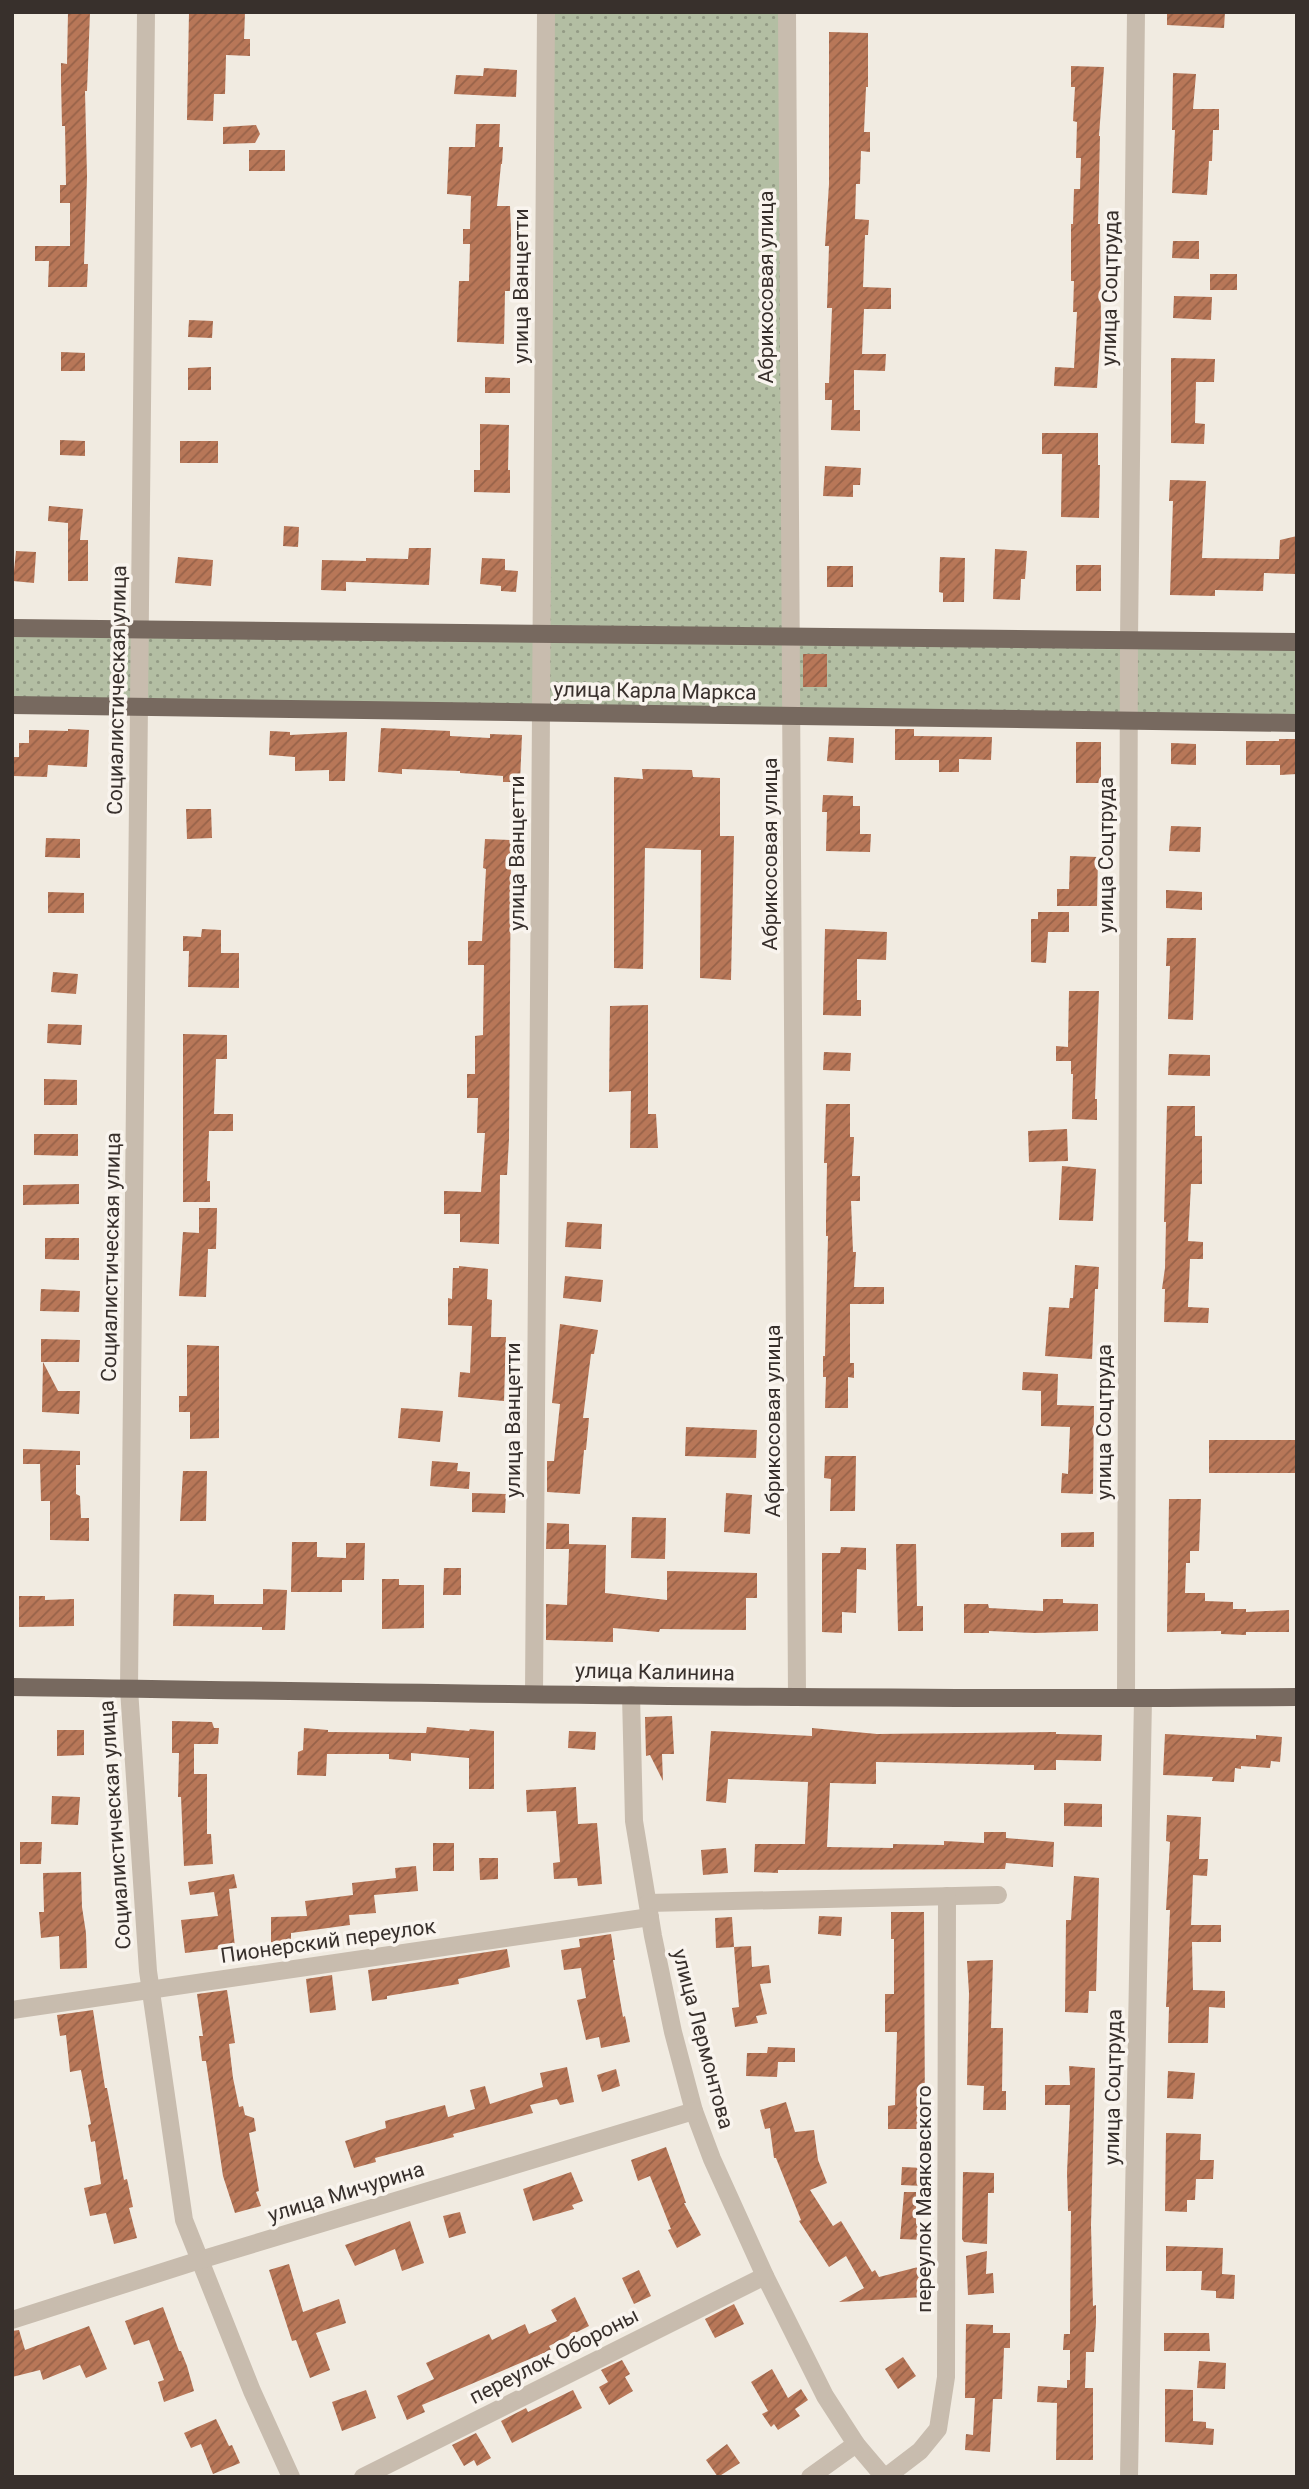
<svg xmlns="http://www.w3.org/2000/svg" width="1309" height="2489" font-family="Roboto,sans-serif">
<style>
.grass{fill:url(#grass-dots)}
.building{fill:url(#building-hatch)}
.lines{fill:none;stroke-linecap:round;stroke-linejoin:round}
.minor{stroke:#c8bcae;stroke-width:18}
.major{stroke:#77695f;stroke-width:18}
.labels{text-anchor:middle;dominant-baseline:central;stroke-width:7;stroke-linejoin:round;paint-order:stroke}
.street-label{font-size:21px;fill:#38302c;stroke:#f9f4ee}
</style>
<defs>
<pattern id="grass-dots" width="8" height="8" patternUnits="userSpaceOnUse" patternTransform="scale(1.75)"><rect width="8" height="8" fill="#b3bea3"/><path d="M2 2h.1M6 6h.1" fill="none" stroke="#939b85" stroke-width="1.8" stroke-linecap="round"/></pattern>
<pattern id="building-hatch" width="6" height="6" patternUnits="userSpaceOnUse" patternTransform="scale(1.75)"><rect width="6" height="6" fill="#b87758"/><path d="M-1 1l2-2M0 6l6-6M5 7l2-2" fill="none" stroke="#976249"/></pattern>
</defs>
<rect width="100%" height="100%" fill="#f1ebe1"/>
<!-- grass -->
<path class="grass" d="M546,12H787L791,637L1297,642V724L12,705V628L541,634Z"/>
<!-- building -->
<g class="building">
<path d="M68,12H90L87,91H85L87,177L84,264H88L87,287H48L49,261H35V246H70V203H60V185H66L65,126H62L61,81V63L67,64Z"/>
<path d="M189,12H245L244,39H250V56L226,55L225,94H214L213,121L187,120Z"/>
<path d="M1167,12H1225L1224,28L1167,25Z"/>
<path d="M829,32L868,33V87H866L864,132H870V152L861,151L860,184H856L855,219L869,220L868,235H865L863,287L891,288V309H864L862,354H886L885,371L854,370V410H860V431L831,430L832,400H825V383H829L832,308H827L829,246H825L829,184Z"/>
<path d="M1071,66L1104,67L1099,136H1100L1098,224H1100L1101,327L1097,388L1054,386L1055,367L1074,368L1077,312H1073L1074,281H1071V224H1073L1074,189H1080L1081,158H1076L1077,122L1073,121L1075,87H1071Z"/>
<path d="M484,68L517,70L516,97L454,94L456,75L483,76Z"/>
<path d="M1173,73L1196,74L1193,109H1219V130H1213L1212,161H1209L1207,195L1172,193L1175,130H1172Z"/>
<path d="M476,124H500L499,147H503L502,164H501L497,206H510L511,231L510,291H505L504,344L457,342L459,281H469L470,244H463V229H470L471,196L447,194L449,147H475Z"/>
<path d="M256,125L260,134L255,143L223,144V127Z"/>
<rect x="249" y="150" width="36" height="21"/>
<path d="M1173,241H1199V259L1172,258Z"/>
<rect x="1210" y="274" width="27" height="16"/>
<path d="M1174,296L1212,297L1211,320L1173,318Z"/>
<path d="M189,320L213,321L212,338L188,337Z"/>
<path d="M61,352L85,353V371H61Z"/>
<path d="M1171,358L1215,359L1214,382H1196L1195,423L1205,424L1204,444L1171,443Z"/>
<path d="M211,367V390H188V368Z"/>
<path d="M485,377L510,378V393H485Z"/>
<path d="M480,424L509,425L508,470H510V493L474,492V470H480Z"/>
<path d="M1042,433H1098V465H1100L1099,518L1061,517L1062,454H1042Z"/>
<path d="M60,440L85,441V456L60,455Z"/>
<rect x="180" y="441" width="38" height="22"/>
<path d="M825,466L861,468L860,485H853V497L823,496Z"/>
<path d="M1170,480L1206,481L1202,558L1279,559L1280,540L1297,536V574L1264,573L1263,591L1215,590V596L1170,595L1173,501H1169Z"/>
<path d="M49,506L83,509L80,540H88V581H68V523L48,521Z"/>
<path d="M284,526L299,527L298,547L283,546Z"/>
<path d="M409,548H431L429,585L346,582V591L321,590L322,560L366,561V558L408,559Z"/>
<path d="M995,549L1027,551L1025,579H1021L1020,600L993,599Z"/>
<path d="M16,551L36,552L34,583L13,581Z"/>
<path d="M178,557L213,560L211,586L175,583Z"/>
<path d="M940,557L965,558L964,602H943V593L939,592Z"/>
<path d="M482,558L505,559V570L518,571L516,592L501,591V586L480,584Z"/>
<rect x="1076" y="565" width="25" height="26"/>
<rect x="827" y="566" width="26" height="21"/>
<rect x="803" y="654" width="24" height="33"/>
<path d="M381,728L450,731V736L490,738V734L522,735L520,782H503V776L460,773V771L402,769V774L378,772Z"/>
<path d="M68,729L89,730L87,767L48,765L47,777L13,776L14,757H19V743H29V730L68,731Z"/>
<path d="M895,729H914V736L992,737L991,760L959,759V772H939V760H895Z"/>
<path d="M270,731L290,732V735L347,732L345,781H329V770L295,771V757L269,755Z"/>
<path d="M829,737L854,738L853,763L827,761Z"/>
<path d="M1279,739H1297V774L1280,775V765H1246V741H1279Z"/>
<rect x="1076" y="742" width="25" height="41"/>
<path d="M1171,743L1196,744V765L1171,764Z"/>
<path d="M642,769L692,770L693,777L720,778V836H734L731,980L700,978L701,850L645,848L643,969L614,968V777L643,779Z"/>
<path d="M823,795L853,796V806H860V834H871L870,852L826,851L827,812H822Z"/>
<path d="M186,809H211L212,838L187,839Z"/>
<path d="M1171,826L1201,827L1200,852L1169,851Z"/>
<path d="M46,838L80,839V858L45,857Z"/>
<path d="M485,839L511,840L509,1139L507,1175H500L499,1244L460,1242V1214H444V1191L481,1192L485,1133H477L478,1098H467V1074H475V1036L483,1035L484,965H468V941H482L486,869L483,868Z"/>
<path d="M1070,856L1098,857L1097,906H1057V889H1069Z"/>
<path d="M1166,890L1202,892V910L1166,908Z"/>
<path d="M48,892L84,893V913H48Z"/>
<path d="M1038,912H1069V932H1048L1046,963L1031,962V919H1038Z"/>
<path d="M202,929L221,930V953H239V988L188,987L189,951H183V936L201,937Z"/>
<path d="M825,929L887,932L886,960L857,959V1000H861V1016L823,1015Z"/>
<path d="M1167,938H1196L1193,1020L1168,1019L1170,966H1166Z"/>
<path d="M53,972L78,974L76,994L51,992Z"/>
<path d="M1069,991H1099L1095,1099H1097V1120L1072,1119L1073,1074H1071V1061H1056V1046L1068,1047Z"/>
<path d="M648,1005V1114H656L658,1148H630L631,1091L609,1092L610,1006Z"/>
<path d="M48,1024L82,1025L81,1045L47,1043Z"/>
<path d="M183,1034L227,1035V1059H216L214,1114H233V1131H209L207,1181H210V1202H183Z"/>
<path d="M824,1052L851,1053L850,1071L823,1070Z"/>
<path d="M1169,1054L1210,1055V1076L1168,1075Z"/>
<path d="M44,1079L77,1080V1105H44Z"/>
<path d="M826,1104H850V1137H854L852,1176H860V1201H851L853,1252H856L854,1287H884V1304H850V1363H854V1378L848,1377V1408H825L826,1377H823V1356H825L828,1236H826V1221L827,1163H824Z"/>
<path d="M1167,1106H1195V1136H1202V1184H1191L1188,1241L1203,1242V1259H1190L1188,1307L1209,1308L1208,1323L1164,1322L1165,1289H1162L1165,1268L1166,1222H1164Z"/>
<path d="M1067,1129L1068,1161L1029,1162L1028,1131Z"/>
<path d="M34,1134H78V1156L34,1155Z"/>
<path d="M1062,1166L1096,1169L1093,1221L1059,1220Z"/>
<path d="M79,1184V1204L23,1205V1185Z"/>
<path d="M199,1208H217L216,1249H208L206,1297L179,1296L183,1232L199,1233Z"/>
<path d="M567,1222L602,1224L601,1249L565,1247Z"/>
<path d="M45,1238H79V1260L45,1259Z"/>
<path d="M1075,1265L1099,1267L1098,1289H1095L1092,1359L1045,1356L1049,1307L1069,1308L1070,1298H1073Z"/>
<path d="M459,1266L488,1269L487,1299L492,1300L491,1337H506L504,1401L458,1397L460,1372L470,1373L472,1326L448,1325V1298L452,1299L453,1268H459Z"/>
<path d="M565,1276L603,1280L601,1302L563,1298Z"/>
<path d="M41,1289L80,1291L79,1312L40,1311Z"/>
<path d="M560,1324L598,1330L594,1354H591L583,1418H589L586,1450H584L580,1494L547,1492V1461H554L560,1404L552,1403Z"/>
<path d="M41,1339L80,1340L79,1362H41Z"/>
<path d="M187,1345L219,1346V1438L190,1439V1412H179V1396H187Z"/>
<path d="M43,1362L58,1391H80L79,1414L42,1412Z"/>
<path d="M1023,1372L1058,1374L1057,1405L1094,1406L1093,1494L1061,1493L1062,1473L1068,1474L1070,1427L1041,1426V1391L1022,1390Z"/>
<path d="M401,1408L443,1411L440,1442L398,1438Z"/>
<path d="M686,1427L757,1430L756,1458L685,1456Z"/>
<rect x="1209" y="1440" width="88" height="33"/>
<path d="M23,1449L80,1451V1465H76V1494L80,1496L81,1518H89V1541L50,1540V1501H41L40,1464H23Z"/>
<path d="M825,1456H856L855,1511H830L831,1479L824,1478Z"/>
<path d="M432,1461L458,1463L457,1471L470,1472L469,1489L430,1486Z"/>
<path d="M183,1471H207L206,1521H180Z"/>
<path d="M472,1493L506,1494L505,1513L472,1512Z"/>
<path d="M726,1493L752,1495L750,1534L724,1532Z"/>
<path d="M1169,1499H1201L1199,1551H1190V1563H1186L1185,1593H1205V1601L1233,1602V1609H1246V1612L1289,1610V1632H1246V1635L1221,1634V1631L1167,1632Z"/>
<path d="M632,1517L666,1518L665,1559L631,1558Z"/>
<path d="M547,1523L569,1524V1544L606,1545L605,1593L667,1600V1571L757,1573V1598H746V1630L660,1629L659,1632L613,1628V1642L546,1640V1604L567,1605L569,1549H546Z"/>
<path d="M1094,1532V1547H1061V1533Z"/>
<path d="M292,1542H317V1557L346,1558V1543H365L364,1580H342V1592H291Z"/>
<path d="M896,1544H916L917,1606H923V1631H898Z"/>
<path d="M841,1547L866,1548V1570L857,1569L856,1613L842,1612V1633L822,1632V1553H840Z"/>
<path d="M444,1568H461V1595H443Z"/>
<path d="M382,1579H399V1585H424V1628L382,1629Z"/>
<path d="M263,1589L287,1590L285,1630H262V1627L173,1626L174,1594L214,1595V1604H263Z"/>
<path d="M19,1596H45V1600L74,1599V1626L19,1627Z"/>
<path d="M1043,1599H1063V1603L1098,1604V1631L1035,1633L989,1631V1633H964V1604H988L989,1608L1043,1611Z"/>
<path d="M672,1716L674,1754H662L663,1781L650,1755L646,1756L645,1717Z"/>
<path d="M172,1721L212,1722L214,1728H219L218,1744H194V1774H207V1834H211L213,1864L184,1866L181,1797H178L179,1753H172Z"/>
<path d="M427,1727L469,1731L470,1729L494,1731V1789H469V1758L411,1753V1761L389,1759V1754H327L326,1776L297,1775L298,1752L303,1750L304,1728L328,1730V1732L426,1733Z"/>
<path d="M812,1728L877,1734L1056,1732V1734L1102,1735L1101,1761L1056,1760V1770H1034V1765L876,1762V1784L830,1783L827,1847L893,1848V1844L944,1845V1841L984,1843V1832H1006V1838L1054,1842L1053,1867L1006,1863L1005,1869L778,1870V1873L754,1872L755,1844H805L808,1782L728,1779L726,1803L706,1801L711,1731L812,1736Z"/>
<path d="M57,1730H84V1755L57,1756Z"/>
<path d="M569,1731L596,1732L595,1750L568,1748Z"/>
<path d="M1165,1734L1256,1739V1735L1282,1737L1280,1762L1271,1761L1270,1768L1241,1766V1769L1235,1768L1234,1782L1212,1781L1213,1777L1163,1775Z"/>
<path d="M576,1787L578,1824L597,1823L602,1884L578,1886L577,1878L554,1879L553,1863L560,1862L556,1811L527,1812L526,1790Z"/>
<path d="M52,1796L80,1797L78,1825L51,1824Z"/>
<path d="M1064,1803L1102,1804V1827L1064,1826Z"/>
<path d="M1167,1815L1201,1817L1199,1859H1208L1207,1876L1193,1875L1191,1925H1221V1942H1192L1193,1990L1225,1991V2008L1209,2007L1208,2043H1168L1169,2007H1166L1170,1910H1166L1170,1842L1166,1841Z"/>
<path d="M20,1842H42L41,1864H20Z"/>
<rect x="433" y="1843" width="21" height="28"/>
<path d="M726,1848L728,1873L703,1875L701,1850Z"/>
<path d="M479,1858H498V1879L480,1880Z"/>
<path d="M416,1866L418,1891L374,1895L376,1913L349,1915L350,1925L291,1933V1947H271V1917L307,1916L305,1901L353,1895L352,1883L396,1878L395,1868Z"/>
<path d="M81,1872L82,1907L86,1933L87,1968L60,1969L59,1936L41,1938L39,1912H44L43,1873Z"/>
<path d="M234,1874L237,1888L229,1889L235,1947L185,1953L181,1920L218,1916L214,1892L190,1895L188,1882Z"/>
<path d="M1074,1876L1099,1878L1096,1991H1089L1088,2013L1065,2012L1066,1920H1071Z"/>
<path d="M891,1912H924L925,2129H888V2106L895,2105L897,2032H885V1994H894V1939H891Z"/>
<path d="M819,1916L842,1917L841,1936L818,1934Z"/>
<path d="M732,1917L734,1947L716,1948L715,1918Z"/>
<path d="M611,1934L615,1960H613L623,2017L625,2016L630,2042L601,2048L599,2037L586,2040L577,2000L586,1998L581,1968L564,1970L561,1950L580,1947L579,1939Z"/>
<path d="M751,1946L752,1967L769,1965L771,1983L760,1984L767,2014L756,2016L758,2023L735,2027L732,2008L739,2007L734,1947Z"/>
<path d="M507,1949L510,1967L458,1979L459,1984L387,1996V1999L372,2001L368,1970Z"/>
<path d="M993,1960L991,2028H1003L1002,2091H1006V2110H983L984,2086L967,2085L969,1993L967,1961Z"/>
<path d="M332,1975L336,2010L310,2013L306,1979Z"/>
<path d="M227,1990L235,2043L229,2044L233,2078L239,2107L243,2106L245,2115L254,2118L256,2131L249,2133L259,2191L256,2192L261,2206L235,2213L223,2176L206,2061H202L199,2036H203L197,1994Z"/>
<path d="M93,2010L105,2088H107L124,2180L127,2179L133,2207L129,2208L137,2238L114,2244L106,2213L90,2216L84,2188L101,2184L95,2141L91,2142L88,2125L91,2124L81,2070L70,2072L66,2035L60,2036L57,2015Z"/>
<path d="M768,2047L795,2048V2062H778L777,2077L746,2076L747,2053H767Z"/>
<path d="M1069,2066L1095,2068L1091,2225L1093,2306L1096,2305V2322L1094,2352H1086L1085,2388H1093V2460H1056L1057,2403L1037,2402L1038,2386L1067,2388V2380H1070V2350H1063L1064,2334H1070L1071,2211H1068L1067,2173L1070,2105H1045V2085H1070Z"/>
<path d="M567,2067L574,2102L560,2105L557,2099L530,2105L533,2113L453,2134L454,2137L375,2158L376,2162L354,2168L345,2141L386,2128L385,2121L445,2105L448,2117L475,2109L470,2090L485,2086L490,2104L543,2087L540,2073Z"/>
<path d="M616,2069L620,2086L602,2092L597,2075Z"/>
<path d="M1168,2071L1195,2073L1193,2099L1167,2098Z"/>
<path d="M786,2102L795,2132L814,2130L818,2160L827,2183L810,2190L833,2226L841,2221L872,2272L875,2270L879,2277L922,2266L926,2285L919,2286L923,2297L839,2302L864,2288L846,2256L829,2267L799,2221L801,2220L776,2158H774L770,2128L765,2129L760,2110Z"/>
<path d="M1166,2133L1201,2134L1200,2160H1214L1213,2179H1196L1195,2200H1187V2212L1165,2211Z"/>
<path d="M666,2147L686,2203H684L701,2235L677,2248L668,2230L671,2229L650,2176L638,2181L631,2160Z"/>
<path d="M902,2167L924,2168L923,2186L901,2185Z"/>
<path d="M571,2172L583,2201L572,2205L574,2209L533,2221L523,2189Z"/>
<path d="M963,2172L994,2173V2193H988L987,2244L964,2242L962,2239Z"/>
<path d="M904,2192H916V2224L925,2225L924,2240L900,2239Z"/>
<path d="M460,2212L466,2233L449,2238L443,2216Z"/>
<path d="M410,2221L424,2263L402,2271L395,2249L355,2266L345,2245Z"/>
<path d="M1166,2246L1223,2248L1222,2274L1235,2275L1234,2299L1216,2298V2291L1201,2290L1202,2271H1166Z"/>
<path d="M987,2251L986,2274L993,2273L994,2293L968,2295L966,2256Z"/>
<path d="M289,2264L303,2312L339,2299L346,2323L316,2333L330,2370L310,2378L296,2340L292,2341L269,2270Z"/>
<path d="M639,2270L651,2296L634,2304L622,2278Z"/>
<path d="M575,2297L589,2326L549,2346L551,2350L422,2405L425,2412L407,2420L397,2396L434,2379L426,2363L489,2334L492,2340L525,2324L529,2334L557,2321L551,2310Z"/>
<path d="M734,2304L744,2324L715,2338L705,2319Z"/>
<path d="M163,2307L179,2351H181L187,2366L194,2391L164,2402L158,2382L164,2380L149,2340L134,2345L125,2321Z"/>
<path d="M966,2324L993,2325V2333H1010V2348H1004L1002,2399H993L990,2452L965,2450L966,2434L973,2435L975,2398H965Z"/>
<path d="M89,2326L107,2369L86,2378L80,2365L43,2380L40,2370L12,2377V2331L19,2330L25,2350Z"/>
<path d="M1164,2333H1209L1210,2351H1164Z"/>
<path d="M903,2357L916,2376L898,2389L885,2369Z"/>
<path d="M622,2360L630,2374L625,2377L633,2391L609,2405L599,2387L608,2382L601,2370Z"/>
<path d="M1199,2361L1226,2363L1225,2389L1197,2388Z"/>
<path d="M772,2369L788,2398L801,2389L808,2400L795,2409L800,2416L778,2430L774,2424L771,2427L762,2414L768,2411L751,2382Z"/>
<path d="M1165,2389L1193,2390V2421L1206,2422V2428L1214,2429L1213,2445L1165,2442Z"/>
<path d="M366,2390L376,2418L342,2431L332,2402Z"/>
<path d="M573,2390L582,2408L512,2443L501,2421L526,2408L528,2412Z"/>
<path d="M216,2419L229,2446L232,2445L240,2463L213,2474L201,2444L191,2448L184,2433Z"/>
<path d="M476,2433L491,2458L477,2466L474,2460L464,2466L452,2445Z"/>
<path d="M727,2444L740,2463L718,2477L706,2460Z"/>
</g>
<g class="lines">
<!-- minor -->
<g class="minor">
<path d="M146,12L129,1689L148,1971L184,2220L252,2391L291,2477"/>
<path d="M787,12L797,1696"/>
<path d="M534,1694L546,12"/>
<path d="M631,1695L634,1821L653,1936L673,2032L694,2111L712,2159L765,2276L825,2396L856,2444L884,2477"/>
<path d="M1126,1698L1129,640L1136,12"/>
<path d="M648,1903L998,1895"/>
<path d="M12,2010L650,1917"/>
<path d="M12,2320L200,2260L694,2111"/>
<path d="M363,2477L765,2276"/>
<path d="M810,2477L856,2444"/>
<path d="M886,2477L920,2451L938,2429L946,2377L947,1896"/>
<path d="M1129,2477L1143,1698"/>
</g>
<!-- major -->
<g class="major">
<path d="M12,628L1297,642"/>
<path d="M12,705L1297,723"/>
<path d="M12,1687C440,1693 869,1701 1297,1697"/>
</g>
</g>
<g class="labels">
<!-- street labels -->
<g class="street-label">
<text transform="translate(521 286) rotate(-90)">улица Ванцетти</text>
<text transform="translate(766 287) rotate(-90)">Абрикосовая улица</text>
<text transform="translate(1110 288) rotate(-89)">улица Соцтруда</text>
<text transform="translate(117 690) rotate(-89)">Социалистическая улица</text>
<text transform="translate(655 691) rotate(1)">улица Карла Маркса</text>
<text transform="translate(517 853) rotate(-90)">улица Ванцетти</text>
<text transform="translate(770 854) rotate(-90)">Абрикосовая улица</text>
<text transform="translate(1106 855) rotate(-90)">улица Соцтруда</text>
<text transform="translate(111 1257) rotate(-89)">Социалистическая улица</text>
<text transform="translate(513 1420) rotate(-90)">улица Ванцетти</text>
<text transform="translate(773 1421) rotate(-90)">Абрикосовая улица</text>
<text transform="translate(1104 1422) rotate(-90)">улица Соцтруда</text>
<text transform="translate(655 1672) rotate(1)">улица Калинина</text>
<text transform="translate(115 1825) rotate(-94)">Социалистическая улица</text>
<text transform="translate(328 1941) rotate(-8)">Пионерский переулок</text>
<text transform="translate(703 2039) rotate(75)">улица Лермонтова</text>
<text transform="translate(1113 2087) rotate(-89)">улица Соцтруда</text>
<text transform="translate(346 2192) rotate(-17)">улица Мичурина</text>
<text transform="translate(924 2199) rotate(-90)">переулок Маяковского</text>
<text transform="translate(554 2356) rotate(-27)">переулок Обороны</text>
</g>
</g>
<!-- border -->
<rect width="1309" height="2489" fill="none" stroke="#38302c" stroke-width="28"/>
</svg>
